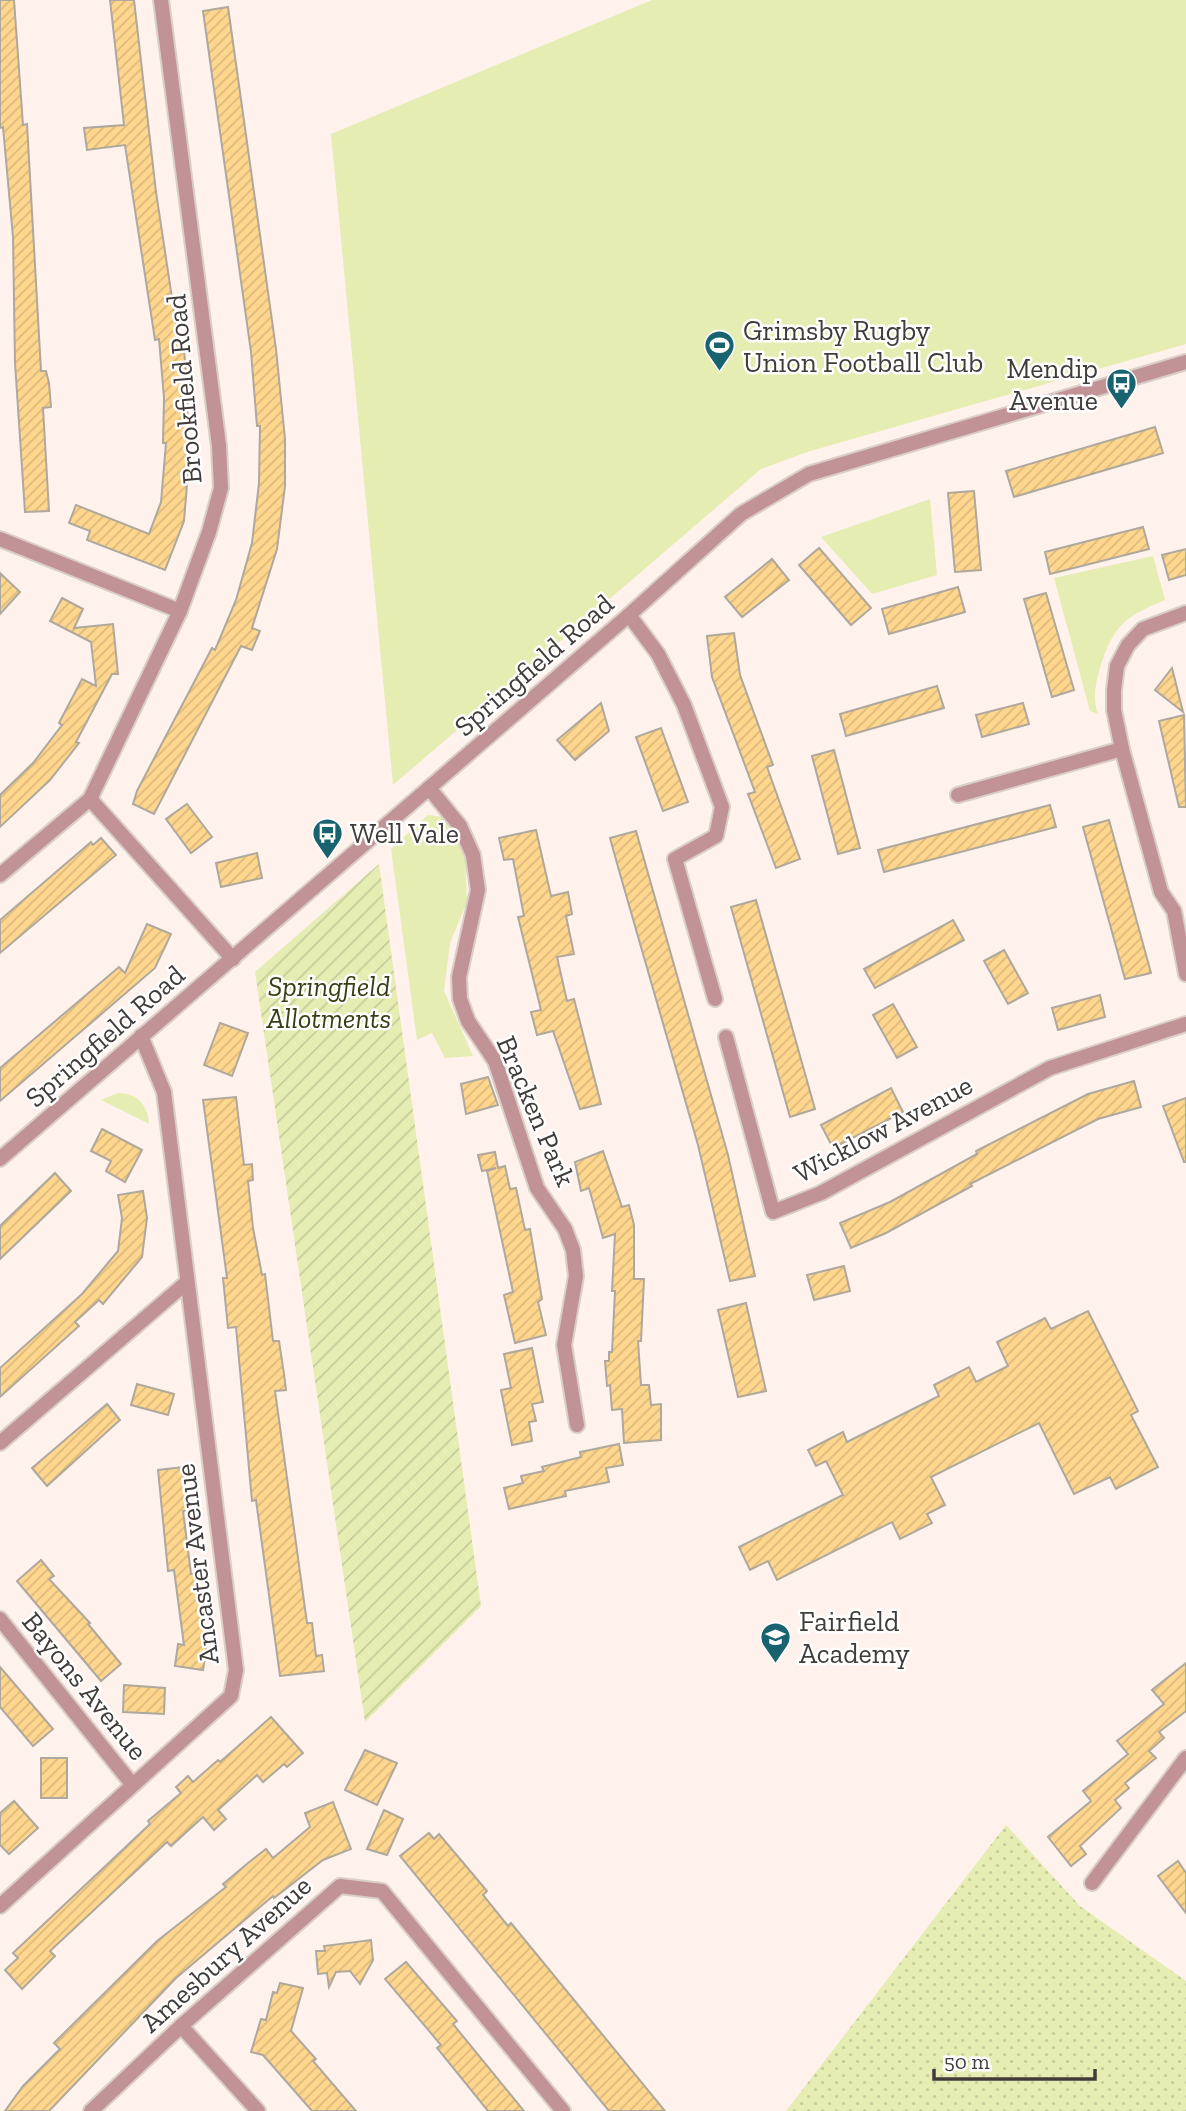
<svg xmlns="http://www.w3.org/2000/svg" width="1186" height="2111" font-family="'Zilla Slab',serif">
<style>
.grass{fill:#e5edb2}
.park{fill:url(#park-dots)}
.garden{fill:url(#garden-furrows)}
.building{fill:url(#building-hatch);stroke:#aea89d;stroke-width:2}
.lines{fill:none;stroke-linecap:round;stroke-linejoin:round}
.street-casing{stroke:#d9cec8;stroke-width:18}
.street{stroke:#c29396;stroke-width:14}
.labels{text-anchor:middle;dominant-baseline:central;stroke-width:5;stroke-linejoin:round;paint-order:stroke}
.poi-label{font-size:28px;fill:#413c39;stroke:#fff;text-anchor:start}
.street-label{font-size:28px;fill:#413c39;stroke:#fff}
.park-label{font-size:28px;font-style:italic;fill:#3a3e14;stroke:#fff}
</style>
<defs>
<pattern id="park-dots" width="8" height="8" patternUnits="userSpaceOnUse" patternTransform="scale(1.75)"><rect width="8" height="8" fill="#e5edb2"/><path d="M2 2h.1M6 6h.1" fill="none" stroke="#c6cc9a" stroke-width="1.8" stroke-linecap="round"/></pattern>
<pattern id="garden-furrows" width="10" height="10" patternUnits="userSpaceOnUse" patternTransform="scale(1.75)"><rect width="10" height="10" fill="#e5edb2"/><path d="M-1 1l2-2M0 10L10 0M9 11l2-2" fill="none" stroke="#c6cc9a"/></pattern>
<pattern id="building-hatch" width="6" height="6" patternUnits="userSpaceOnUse" patternTransform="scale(1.75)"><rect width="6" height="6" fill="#ffd68e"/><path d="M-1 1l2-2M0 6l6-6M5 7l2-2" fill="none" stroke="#dcb97b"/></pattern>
</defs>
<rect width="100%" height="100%" fill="#fff2ec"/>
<!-- grass -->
<g class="grass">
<path d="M652,0H1186V344L807,452L761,469L393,785L331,134Z"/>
<path d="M930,499L937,575L872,594L821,537Z"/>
<path d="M1153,556L1165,600C1122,618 1113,626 1099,671C1095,685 1093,701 1098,714L1090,711L1054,578Z"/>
<path d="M428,815L444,817L452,826L465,855L467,902L450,943L444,991L473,1056L445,1058L432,1033L417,1040L391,849Z"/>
<path d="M118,1093C137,1093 148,1105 149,1124L101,1100Z"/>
</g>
<!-- park -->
<path class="park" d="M1006,1825L1080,1906L1186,1981V2111H786Z"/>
<!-- garden -->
<path class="garden" d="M379,864L481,1606L365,1722L255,972Z"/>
<!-- building -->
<g class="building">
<path d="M0,0H14L23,125L27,124L41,371H46L49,383L51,407L43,408L49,511L25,512L15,363L13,237L3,127L0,128Z"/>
<path d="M110,0H134L156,192L180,351L184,350L188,396L186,460H189L184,521L165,570L87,540L90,531L69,523L76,505L149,534L161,502L163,478L166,443H163L164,398L159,339L155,340L125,145L87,150L84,128L124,125Z"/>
<path d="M228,7L276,349L285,439V486L277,549L252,628L260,631L252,650L241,646L154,814L133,804L137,791L212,648L215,650L236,600L252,543L259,483L260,426H257L251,352L203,11Z"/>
<path d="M1155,427L1163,453L1014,497L1006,471Z"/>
<path d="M974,491L981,570L955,572L948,493Z"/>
<path d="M1143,527L1149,549L1050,574L1045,552Z"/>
<path d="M819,548L871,608L851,625L799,565Z"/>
<path d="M1186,549V575L1169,580L1162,555Z"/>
<path d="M772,559L789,580L742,617L725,597Z"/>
<path d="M0,573L20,592L0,614Z"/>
<path d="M958,587L965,612L889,634L882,609Z"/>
<path d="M1046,593L1074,690L1052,697L1024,599Z"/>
<path d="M62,598L83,609L74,628L113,624L118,674H112L76,742L79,743L50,780L0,827V795L33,763L62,725L59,723L82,679L96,686L91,642L50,621Z"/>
<path d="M734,633L740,675L773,765L767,767L800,859L776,868L748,794L755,792L712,677L707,636Z"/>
<path d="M1172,668L1183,712L1155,690Z"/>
<path d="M937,686L944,708L846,736L840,714Z"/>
<path d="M601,703L609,731L575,760L557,740Z"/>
<path d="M1023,703L1029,724L982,737L976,715Z"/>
<path d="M1184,715L1186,807H1179L1159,721Z"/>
<path d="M661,728L688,802L663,811L636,737Z"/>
<path d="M834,750L860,848L838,854L812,756Z"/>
<path d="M187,804L212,837L191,853L166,819Z"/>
<path d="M1050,805L1056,827L884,872L878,850Z"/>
<path d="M1109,820L1151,973L1125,979L1083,827Z"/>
<path d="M536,830L551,896L568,892L572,914L566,916L574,954L557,957L567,1001L574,999L601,1104L580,1109L553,1031L537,1035L531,1012L541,1010L518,917L524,916L513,859L504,860L499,838Z"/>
<path d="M636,831L728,1155L755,1276L730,1281L698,1145L618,867L610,838Z"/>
<path d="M101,838L116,855L0,953V920L91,842L93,845Z"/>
<path d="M257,853L262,878L221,887L216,863Z"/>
<path d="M756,900L815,1109L790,1117L731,907Z"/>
<path d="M953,920L964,940L875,988L864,969Z"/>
<path d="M147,924L171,934L155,968L0,1101V1068L119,967L125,973Z"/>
<path d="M1004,950L1028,993L1008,1004L984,961Z"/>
<path d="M1100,995L1105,1017L1058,1030L1052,1008Z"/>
<path d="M893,1004L917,1047L897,1058L873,1015Z"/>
<path d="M220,1023L248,1033L232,1076L204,1065Z"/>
<path d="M488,1077L498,1105L466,1114L461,1084Z"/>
<path d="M1134,1081L1141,1107L1098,1119L970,1184L972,1186L886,1233L851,1248L840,1223L890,1202L977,1154L976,1151L1088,1094Z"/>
<path d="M891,1088L903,1112L833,1148L821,1125Z"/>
<path d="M236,1097L244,1165L252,1164L253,1180L248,1181L253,1228L262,1275L265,1274L273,1341H279L284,1374L286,1390L275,1391L307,1623H312L316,1656L322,1655L324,1671L280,1676L256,1500L252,1501L236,1327L228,1328L223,1278H227L203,1100Z"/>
<path d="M1186,1098V1162H1184L1163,1106Z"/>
<path d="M102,1129L142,1150L125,1182L106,1171L111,1161L91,1151Z"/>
<path d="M603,1151L622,1207L629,1205L634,1225V1279H644L641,1341H638L641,1385H649L651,1405L661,1404V1440L624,1443L622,1409L612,1410L610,1385L607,1386L605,1361H609V1352H612L615,1291H612L615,1234L603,1238L589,1188L581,1191L575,1162Z"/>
<path d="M495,1152L498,1168L505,1166L510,1189L516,1188L525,1230L530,1229L542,1299L538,1302L546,1335L515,1343L504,1295L513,1292L487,1171L496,1168L482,1171L478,1155Z"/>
<path d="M55,1173L71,1191L0,1259V1226Z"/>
<path d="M143,1191L147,1218L142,1257L103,1304L99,1300L75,1322L79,1326L0,1397V1368L82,1294L118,1251L122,1218L118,1195Z"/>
<path d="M844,1266L850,1291L814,1300L807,1275Z"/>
<path d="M746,1303L766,1391L738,1397L718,1310Z"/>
<path d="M1088,1311L1138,1411L1131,1415L1158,1467L1116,1489L1110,1477L1074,1494L1039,1423L931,1477L945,1505L927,1514L932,1523L900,1539L892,1522L777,1580L768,1561L750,1570L739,1547L843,1495L826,1461L816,1466L808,1450L843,1432L847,1442L939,1396L934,1385L969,1367L976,1382L1008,1366L997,1342L1045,1318L1051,1329Z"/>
<path d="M532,1348L543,1402L532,1404L536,1421L529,1422L532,1441L512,1445L501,1390L511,1388L504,1354Z"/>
<path d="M137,1384L174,1394L168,1415L131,1405Z"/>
<path d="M107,1404L120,1420L47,1486L32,1468Z"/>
<path d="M619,1444L623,1465L606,1468L609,1482L565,1491L566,1496L509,1509L504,1488L523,1483L521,1476L544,1471L542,1467L581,1457L580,1452Z"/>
<path d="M183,1467L188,1510L183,1511L191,1574H197L207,1644L203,1670L175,1666L178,1644L184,1645L174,1570L168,1571L158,1470Z"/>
<path d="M41,1560L54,1576L49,1579L90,1623L88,1624L121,1664L101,1681L17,1581Z"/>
<path d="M1186,1663V1711L1159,1732L1164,1738L1149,1751L1156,1758L1125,1783L1129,1788L1115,1800L1121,1808L1080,1846L1086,1854L1071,1866L1048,1837L1091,1801L1083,1791L1128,1754L1117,1741L1164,1704L1152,1690Z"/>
<path d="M0,1667L53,1729L33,1746L0,1707Z"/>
<path d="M124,1685L165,1688L164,1714L123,1712Z"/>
<path d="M271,1717L303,1753L287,1767L284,1764L263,1782L257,1775L218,1810L226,1819L214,1830L203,1817L171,1846L167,1842L50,1951L55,1956L22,1989L5,1970L18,1958L13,1953L150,1824L148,1821L181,1793L176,1787L188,1776L193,1782L218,1760L220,1762Z"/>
<path d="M365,1750L397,1763L377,1805L345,1790Z"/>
<rect x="41" y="1758" width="26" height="40"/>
<path d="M14,1801L38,1828L9,1854L0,1845V1813Z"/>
<path d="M333,1802L351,1849L323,1860L274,1898L273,1896L176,1978L49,2111H5L23,2086L60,2049L54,2043L157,1941L226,1887L223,1884L248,1863L266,1849L273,1858L310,1827L305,1813Z"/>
<path d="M384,1810L403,1819L387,1855L367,1849Z"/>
<path d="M429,1833L434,1839L439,1834L487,1891L483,1895L508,1926L511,1923L665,2111H609L400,1856Z"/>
<path d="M1178,1861L1186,1873V1913L1158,1876Z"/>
<path d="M371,1940L373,1960L360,1984L350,1971L336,1972L329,1987L327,1973L318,1974L316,1951H325L324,1946Z"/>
<path d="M406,1962L457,2021L453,2024L524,2111H488L437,2048L441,2045L385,1979Z"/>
<path d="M280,1983L303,1988L291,2031L316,2059L313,2061L356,2111H312L263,2055L251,2052L261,2019L266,2020L273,1992L277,1993Z"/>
</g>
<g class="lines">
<defs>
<g id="street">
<path d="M0,539L180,611"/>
<path d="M1186,613L1143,629L1128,645L1117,666L1114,690V710L1122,749L1161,892L1174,911L1186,974"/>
<path d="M629,615L658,654L684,705L722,807L716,836L675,859L715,999"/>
<path d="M429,788L460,826L473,855L478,890L459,977L460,999L468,1021L495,1061L537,1188L565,1229L573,1250L576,1276L564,1345L577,1425"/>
<path d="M958,795L1122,749"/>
<path d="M90,799L233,959"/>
<path d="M0,875L90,799L180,611L209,532L221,488L219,446L161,0"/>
<path d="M726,1037L773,1212L821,1193L1050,1068L1186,1024"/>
<path d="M0,1159L629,615L741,514L809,474L1186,362"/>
<path d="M0,1443L187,1282"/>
<path d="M0,1619L132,1784"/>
<path d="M1092,1883L1186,1758"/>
<path d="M0,1906L231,1696L236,1670L164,1092L141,1036"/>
<path d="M181,2026L258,2111"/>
<path d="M91,2111L181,2026L340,1886L382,1891L563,2111"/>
</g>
</defs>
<!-- street casing -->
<use href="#street" class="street-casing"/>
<!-- street -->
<use href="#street" class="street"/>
</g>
<!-- icons -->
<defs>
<symbol id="stadium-pin" viewBox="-11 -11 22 30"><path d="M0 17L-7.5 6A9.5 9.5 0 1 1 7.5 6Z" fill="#196370" stroke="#fff"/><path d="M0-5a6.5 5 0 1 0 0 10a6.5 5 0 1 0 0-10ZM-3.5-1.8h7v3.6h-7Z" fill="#fff"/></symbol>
<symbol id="bus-pin" viewBox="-11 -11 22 30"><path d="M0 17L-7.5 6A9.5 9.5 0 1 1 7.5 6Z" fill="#196370" stroke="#fff"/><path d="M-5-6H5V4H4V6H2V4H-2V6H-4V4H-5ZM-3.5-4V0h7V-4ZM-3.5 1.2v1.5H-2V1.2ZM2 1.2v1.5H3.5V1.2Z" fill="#fff"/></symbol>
<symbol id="school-pin" viewBox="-11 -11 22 30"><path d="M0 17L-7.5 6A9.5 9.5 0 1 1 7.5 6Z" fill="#196370" stroke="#fff"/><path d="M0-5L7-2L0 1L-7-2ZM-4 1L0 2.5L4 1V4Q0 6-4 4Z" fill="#fff"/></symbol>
</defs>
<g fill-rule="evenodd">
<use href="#stadium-pin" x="702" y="328" width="35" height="47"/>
<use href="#bus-pin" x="1104" y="366" width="35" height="47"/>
<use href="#bus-pin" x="310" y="816" width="35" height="47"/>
<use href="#school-pin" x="758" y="1620" width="35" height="47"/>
</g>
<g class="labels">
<!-- poi labels -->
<g class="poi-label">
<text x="743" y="330">Grimsby Rugby<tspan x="743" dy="32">Union Football Club</tspan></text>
<text x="1098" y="368" text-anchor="end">Mendip<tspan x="1098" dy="32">Avenue</tspan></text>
<text x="350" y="833">Well Vale</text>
<text x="799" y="1621">Fairfield<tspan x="799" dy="32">Academy</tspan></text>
</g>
<!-- street labels -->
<g class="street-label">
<text transform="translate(184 389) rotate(-95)">Brookfield Road</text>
<text transform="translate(534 665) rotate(-41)">Springfield Road</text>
<text transform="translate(105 1036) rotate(-41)">Springfield Road</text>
<text transform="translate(536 1111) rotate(67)">Bracken Park</text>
<text transform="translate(883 1129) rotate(-28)">Wicklow Avenue</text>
<text transform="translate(197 1564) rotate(-97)">Ancaster Avenue</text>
<text transform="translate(85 1686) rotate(51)">Bayons Avenue</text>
<text transform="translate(226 1954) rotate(-42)">Amesbury Avenue</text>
</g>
<!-- park labels -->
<g class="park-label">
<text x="329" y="986">Springfield<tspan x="329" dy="32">Allotments</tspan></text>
</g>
</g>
<!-- scale -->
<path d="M934 2069v10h161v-10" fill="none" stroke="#413c39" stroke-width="3.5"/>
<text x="944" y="2069" font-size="21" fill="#413c39" stroke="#ffffff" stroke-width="5" paint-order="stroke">50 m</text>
</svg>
